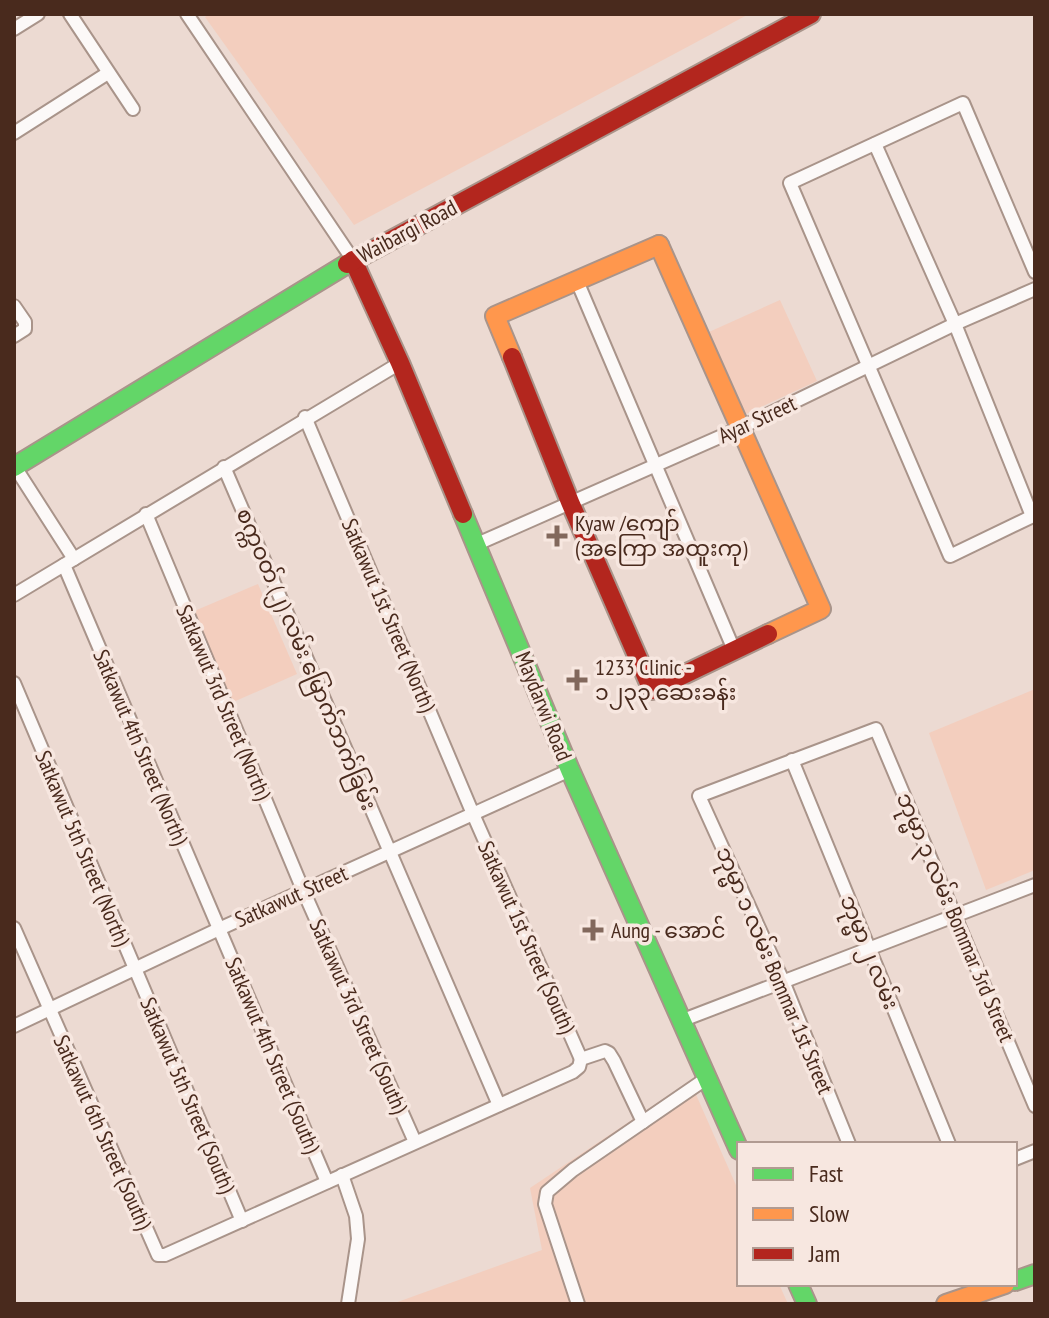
<svg xmlns="http://www.w3.org/2000/svg" width="1049" height="1318" font-family="'PT Sans Narrow','Noto Sans Myanmar',sans-serif">
<style>
.built{fill:#f3cebe}
.lines{fill:none;stroke-linecap:round;stroke-linejoin:round}
.street-casing{stroke:#a9948a;stroke-width:16}
.fast-casing{stroke:#a9948a;stroke-width:22}
.slow-casing{stroke:#a9948a;stroke-width:22}
.jam-casing{stroke:#a9948a;stroke-width:22}
.street{stroke:#fcf9f8;stroke-width:12}
.fast{stroke:#63d668;stroke-width:18}
.slow{stroke:#ff974d;stroke-width:18}
.jam{stroke:#b3261e;stroke-width:18}
.poi-dot{fill:#82685c;stroke:#f7e7e0;stroke-width:3}
.labels{text-anchor:middle;dominant-baseline:central;stroke-width:7;stroke-linejoin:round;paint-order:stroke}
.street-label{font-size:22px;fill:#492a1d;stroke:#f7e7e0}
.poi-label{font-size:22px;fill:#492a1d;stroke:#f7e7e0;text-anchor:start}
</style>
<rect width="100%" height="100%" fill="#ecdad2"/>
<!-- built -->
<g class="built">
<path d="M209,14H749L354,225L205,17Z"/>
<path d="M780,300L817,381L746,414L709,332Z"/>
<path d="M258,584L297,674L231,703L192,612Z"/>
<path d="M1035,689V870L986,890L929,733Z"/>
<path d="M690,1081L739,1192V1284H779L788,1304H392L542,1250L530,1188Z"/>
</g>
<g class="lines">
<defs>
<g id="street">
<path d="M70,14L133,109"/>
<path d="M187,14L353,260"/>
<path d="M14,29L38,14"/>
<path d="M14,133L108,73"/>
<path d="M875,144L955,324L1032,516"/>
<path d="M1035,272L963,103L790,183L950,556L1035,515"/>
<path d="M577,281L734,650"/>
<path d="M14,306L25,322V329L14,336"/>
<path d="M305,417L473,814L581,1059"/>
<path d="M15,467L74,559"/>
<path d="M224,467L499,1105"/>
<path d="M146,514L303,890L415,1142"/>
<path d="M477,544L740,428L955,324L1035,289"/>
<path d="M64,565L327,1182"/>
<path d="M14,595L400,363"/>
<path d="M14,683L242,1221"/>
<path d="M792,760L949,1144"/>
<path d="M14,928L158,1255H165L573,1072L579,1067L581,1059L605,1051L609,1053L614,1061L643,1122"/>
<path d="M683,1020L1035,885"/>
<path d="M14,1026L219,929L570,770"/>
<path d="M849,1144L783,981L699,796L876,729L1035,1106"/>
<path d="M1015,1159L1035,1151"/>
<path d="M342,1175L356,1216L358,1239L348,1304"/>
<path d="M578,1304L545,1204L547,1192L573,1170L707,1078"/>
</g>
<g id="fast">
<path d="M14,467L347,264"/>
<path d="M463,514L570,770L739,1150"/>
<path d="M1015,1281L1035,1274"/>
<path d="M798,1284L807,1304"/>
</g>
<g id="slow">
<path d="M659,245L821,609L768,634"/>
<path d="M512,357L495,316L659,245"/>
<path d="M946,1304L1005,1284"/>
</g>
<g id="jam">
<path d="M353,260L400,363L463,514"/>
<path d="M347,264L811,14"/>
<path d="M512,357L570,502L652,690L768,634"/>
</g>
</defs>
<!-- street casing -->
<use href="#street" class="street-casing"/>
<!-- fast casing -->
<use href="#fast" class="fast-casing"/>
<!-- slow casing -->
<use href="#slow" class="slow-casing"/>
<!-- jam casing -->
<use href="#jam" class="jam-casing"/>
<!-- street -->
<use href="#street" class="street"/>
<!-- fast -->
<use href="#fast" class="fast"/>
<!-- slow -->
<use href="#slow" class="slow"/>
<!-- jam -->
<use href="#jam" class="jam"/>
</g>
<!-- markers -->
<g class="poi-dot">
<path d="M553 524h8v8h8v8h-8v8h-8v-8h-8v-8h8z"/>
<path d="M573 668h8v8h8v8h-8v8h-8v-8h-8v-8h8z"/>
<path d="M589 918h8v8h8v8h-8v8h-8v-8h-8v-8h8z"/>
</g>
<g class="labels">
<!-- street labels -->
<g class="street-label">
<text transform="translate(407 231) rotate(-28)">Waibargi Road</text>
<text transform="translate(757 419) rotate(-25)">Ayar Street</text>
<text transform="translate(389 615) rotate(67)">Satkawut 1st Street (North)</text>
<text transform="translate(307 659) rotate(67)">စက္ကဝတ် (၂) လမ်း မြောက်ဘက်ခြမ်း</text>
<text transform="translate(224 702) rotate(67)">Satkawut 3rd Street (North)</text>
<text transform="translate(544 706) rotate(68)">Maydarwi Road</text>
<text transform="translate(141 747) rotate(67)">Satkawut 4th Street (North)</text>
<text transform="translate(83 848) rotate(67)">Satkawut 5th Street (North)</text>
<text transform="translate(291 896) rotate(-24)">Satkawut Street</text>
<text transform="translate(956 917) rotate(67)">ဘုမ္မာ ၃ လမ်း Bommar 3rd Street</text>
<text transform="translate(527 937) rotate(66)">Satkawut 1st Street (South)</text>
<text transform="translate(870 952) rotate(68)">ဘုမ္မာ ၂ လမ်း</text>
<text transform="translate(775 970) rotate(67)">ဘုမ္မာ ၁ လမ်း Bommar 1st Street</text>
<text transform="translate(359 1016) rotate(66)">Satkawut 3rd Street (South)</text>
<text transform="translate(273 1055) rotate(67)">Satkawut 4th Street (South)</text>
<text transform="translate(188 1095) rotate(67)">Satkawut 5th Street (South)</text>
<text transform="translate(103 1132) rotate(66)">Satkawut 6th Street (South)</text>
</g>
<!-- poi labels -->
<g class="poi-label">
<text x="575" y="523">Kyaw /ကျော်<tspan x="575" dy="25">(အကြော အထူးကု)</tspan></text>
<text x="595" y="667">1233 Clinic -<tspan x="595" dy="25">၁၂၃၃ ဆေးခန်း</tspan></text>
<text x="611" y="930">Aung - အောင်</text>
</g>
</g>
<!-- border -->
<rect width="1049" height="1318" fill="none" stroke="#492a1d" stroke-width="32"/>
<!-- legend -->
<rect x="737" y="1142" width="280" height="144" fill="#f7e7e0" stroke="#b19b92" stroke-width="2"/>
<rect x="753" y="1168" width="40" height="12" fill="#63d668" stroke="#b19b92" stroke-width="2"/>
<text x="809" y="1182" font-size="24" fill="#492a1d">Fast</text>
<rect x="753" y="1208" width="40" height="12" fill="#ff974d" stroke="#b19b92" stroke-width="2"/>
<text x="809" y="1222" font-size="24" fill="#492a1d">Slow</text>
<rect x="753" y="1248" width="40" height="12" fill="#b3261e" stroke="#b19b92" stroke-width="2"/>
<text x="809" y="1262" font-size="24" fill="#492a1d">Jam</text>
</svg>
